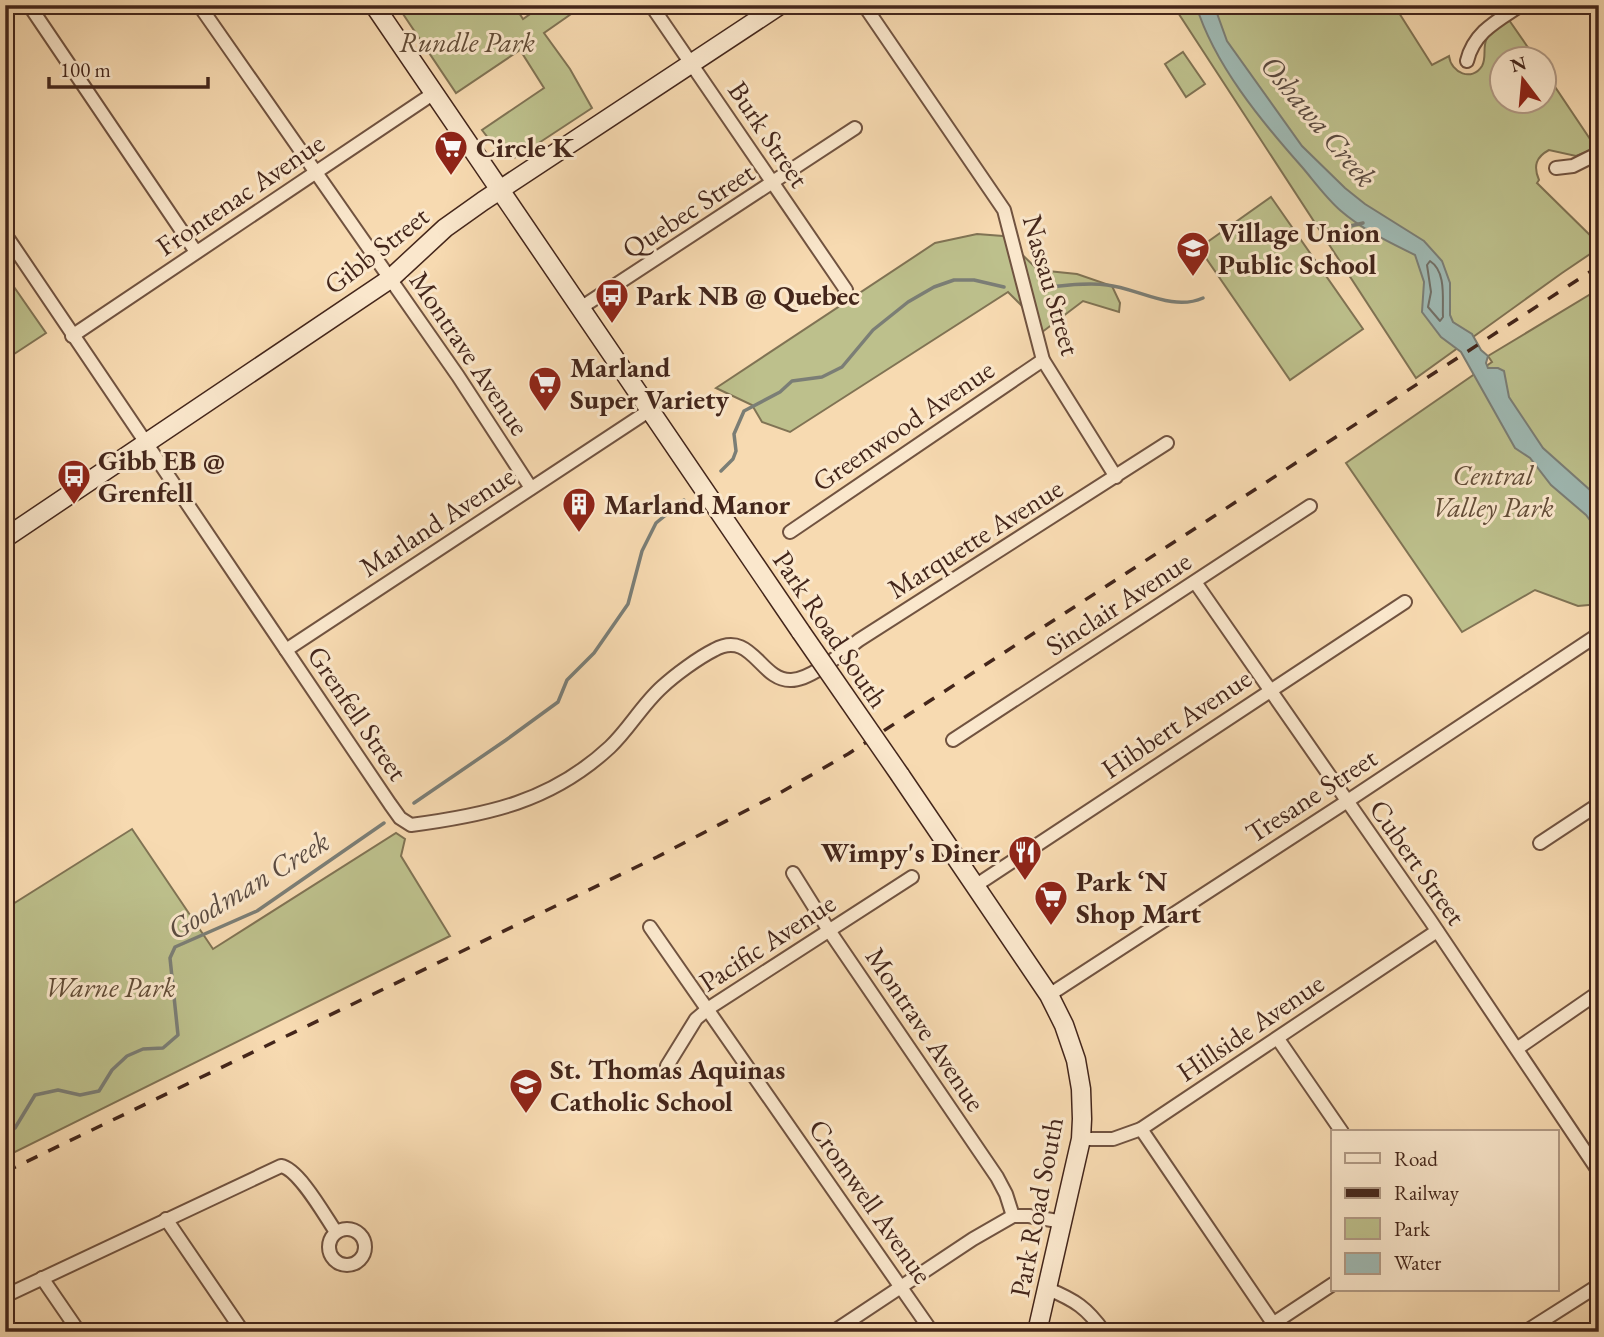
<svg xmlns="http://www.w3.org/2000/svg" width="1604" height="1337" font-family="'EB Garamond',serif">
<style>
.green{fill:#bdc08c;stroke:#807354;stroke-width:2}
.water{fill:#9fb9b3;stroke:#7b7e76;stroke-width:2}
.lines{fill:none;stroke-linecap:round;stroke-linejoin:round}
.shore{stroke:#727067;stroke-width:2}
.stream{stroke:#7b7e76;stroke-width:3.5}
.street-casing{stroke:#715340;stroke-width:16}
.secondary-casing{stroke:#44261b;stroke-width:21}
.street{stroke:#fae7cc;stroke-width:12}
.secondary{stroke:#fae7cc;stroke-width:18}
.rail{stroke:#44261b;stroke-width:3.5;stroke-dasharray:12 12;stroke-linecap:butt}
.secondary-bridge-casing{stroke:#44261b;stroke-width:21;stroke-linecap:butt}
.secondary-bridge{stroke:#fae7cc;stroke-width:18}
.labels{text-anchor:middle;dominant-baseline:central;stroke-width:6;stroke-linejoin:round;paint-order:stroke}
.park-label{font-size:28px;font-style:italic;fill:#624c37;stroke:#fae7cc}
.street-label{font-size:28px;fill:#44261b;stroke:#fae7cc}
.poi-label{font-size:28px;font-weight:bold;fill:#44261b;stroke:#fae7cc;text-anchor:start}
.water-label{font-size:30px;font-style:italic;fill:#5b4b41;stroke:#fae7cc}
</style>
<rect width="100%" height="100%" fill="#f7dab1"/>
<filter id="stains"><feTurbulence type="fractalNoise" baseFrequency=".00286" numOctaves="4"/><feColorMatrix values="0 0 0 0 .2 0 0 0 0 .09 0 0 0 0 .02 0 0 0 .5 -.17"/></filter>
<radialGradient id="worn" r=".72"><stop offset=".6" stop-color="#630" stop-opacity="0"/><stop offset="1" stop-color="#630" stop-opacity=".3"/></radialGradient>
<!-- green -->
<g class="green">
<path d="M397,5H514L523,19L543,5H584L544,33L570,69L592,108L522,154L514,158L502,156L482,130L544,88L520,50L456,93Z"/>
<path d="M1173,5H1394L1432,65L1449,56C1451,73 1472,82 1482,66C1487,57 1482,47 1487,38C1491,30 1501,25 1509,20L1536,59L1502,60V102H1544L1545,72L1596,148L1576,156L1549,150C1536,157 1533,166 1539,180L1537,183L1599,244L1596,250L1562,273L1416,378Z"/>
<path d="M1183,52L1205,84L1186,97L1165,64Z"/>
<path d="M1271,197L1363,329L1290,380L1199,248Z"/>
<path d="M977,234L1003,236L1038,270L1077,274L1112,286L1120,303L1119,312L1083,301L1037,336L1035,319L1008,292L790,432L762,422L752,405L716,388L935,243Z"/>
<path d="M5,274L46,333L5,360Z"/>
<path d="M1599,289V604L1578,606L1535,590L1462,632L1346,463L1492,362L1488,356Z"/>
<path d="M132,829L213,949L396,833L405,839L401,856L450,936L5,1157V909Z"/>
</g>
<!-- water -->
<path class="water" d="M1196,5H1214L1227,41L1302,146L1345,188L1365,204L1424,241L1442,261L1450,283V315L1453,322L1472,334L1481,350L1488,356L1486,363L1488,368H1498L1504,371L1509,397L1543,448L1590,490L1599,502V532L1586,515L1551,485L1530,458L1515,448L1461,352L1441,337L1422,312L1424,282L1415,255C1389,242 1363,230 1341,211C1326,198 1314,181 1302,167C1261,121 1214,64 1196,5Z"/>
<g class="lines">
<!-- shore -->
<path class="shore" d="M1430,261C1447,272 1442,300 1443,317L1440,321L1428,307L1431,292L1427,265Z"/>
<!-- stream -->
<g class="stream">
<path d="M1327,238L1346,227L1363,223"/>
<path d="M1041,288C1062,286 1085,282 1107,285C1137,288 1172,312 1203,298"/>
<path d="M721,471L733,459L736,451L734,434L744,411L780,392L792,381L822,377L842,367L873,330L908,302L934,287L954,280H974L1004,287"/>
<path d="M414,803L506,740L558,702L567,680L594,653L628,604L642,551L656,523L684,500"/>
<path d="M5,1136L15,1128L35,1095L58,1090L80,1095L99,1091L112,1070L127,1056L143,1049L163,1048L178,1035L170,958L175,947L257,911L384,823"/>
</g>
<defs>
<g id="street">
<path d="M29,5L196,252"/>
<path d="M199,5L458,376L531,488"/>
<path d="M651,5L846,290"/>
<path d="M864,5L1004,210L1043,360L1116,477"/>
<path d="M1467,61C1474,32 1497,21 1521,5"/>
<path d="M1556,168L1573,166L1599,153"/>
<path d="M5,234L390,804L400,818L411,825C487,815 551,802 610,747C629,729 642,705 662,687C675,675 698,658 714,650C752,629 760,681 791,680C811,680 843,652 859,640L1167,443"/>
<path d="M582,307L855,128"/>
<path d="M72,336L434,93"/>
<path d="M790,532L1043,360"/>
<path d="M1195,582L1430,920L1599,1172"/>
<path d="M286,650L650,410"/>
<path d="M953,740L1310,506"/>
<path d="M1540,843L1599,804"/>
<path d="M793,873L828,929L997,1177L1006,1194L1013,1216"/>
<path d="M975,886L1405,602"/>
<path d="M650,927L932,1332"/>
<path d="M1049,995L1346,802L1599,634"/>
<path d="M1278,1039L1342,1132"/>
<path d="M1518,1048L1599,992"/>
<path d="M667,1066L696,1019L709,1008L912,877"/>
<path d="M1141,1129L1279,1332"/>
<path d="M1081,1139H1113L1141,1129L1437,931"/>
<path d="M166,1219L243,1332"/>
<circle cx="347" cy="1247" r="18"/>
<path d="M42,1278L79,1332"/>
<path d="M1048,1289C1075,1300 1087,1308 1104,1332"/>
<path d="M5,1296L281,1166C299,1169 325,1216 336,1232"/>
<path d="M1274,1323L1333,1284"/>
<path d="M833,1332L973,1239L1013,1216H1029L1063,1222"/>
<path d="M1525,1332L1599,1285"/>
</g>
<g id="secondary">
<path d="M374,5L801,632"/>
<path d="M5,538L390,279L445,228L483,201L780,5"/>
<path d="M900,775L1049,995L1064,1025L1076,1060L1081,1089L1082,1119L1081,1139L1037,1332"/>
</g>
</defs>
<!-- street casing -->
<use href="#street" class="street-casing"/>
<!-- secondary casing -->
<use href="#secondary" class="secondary-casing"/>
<!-- street -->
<use href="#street" class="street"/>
<!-- secondary -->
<use href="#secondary" class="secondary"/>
<!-- rail -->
<path class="rail" d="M5,1172L657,857L778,794L848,754L1599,266"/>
<defs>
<path id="secondary-bridge" d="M801,632L900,775"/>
</defs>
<!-- secondary-bridge casing -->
<use href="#secondary-bridge" class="secondary-bridge-casing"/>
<!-- secondary-bridge -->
<use href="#secondary-bridge" class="secondary-bridge"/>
</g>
<!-- icons -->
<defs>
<symbol id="supermarket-pin" viewBox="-11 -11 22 30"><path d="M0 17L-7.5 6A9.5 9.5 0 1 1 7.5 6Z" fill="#8f2418" stroke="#fae7cc"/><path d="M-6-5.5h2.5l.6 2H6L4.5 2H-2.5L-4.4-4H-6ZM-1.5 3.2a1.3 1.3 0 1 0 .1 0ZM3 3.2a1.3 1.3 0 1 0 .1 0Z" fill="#fff"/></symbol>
<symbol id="school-pin" viewBox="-11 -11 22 30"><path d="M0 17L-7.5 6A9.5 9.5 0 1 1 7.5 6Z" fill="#8f2418" stroke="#fae7cc"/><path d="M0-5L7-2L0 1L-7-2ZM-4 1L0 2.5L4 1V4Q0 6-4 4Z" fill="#fff"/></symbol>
<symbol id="bus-pin" viewBox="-11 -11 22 30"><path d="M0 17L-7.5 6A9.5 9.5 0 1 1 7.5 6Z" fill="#8f2418" stroke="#fae7cc"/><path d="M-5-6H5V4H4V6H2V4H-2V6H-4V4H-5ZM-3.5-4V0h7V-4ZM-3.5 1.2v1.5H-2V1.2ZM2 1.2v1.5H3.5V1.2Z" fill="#fff"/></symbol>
<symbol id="building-pin" viewBox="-11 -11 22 30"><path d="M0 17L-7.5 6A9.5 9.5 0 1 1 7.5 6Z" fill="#8f2418" stroke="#fae7cc"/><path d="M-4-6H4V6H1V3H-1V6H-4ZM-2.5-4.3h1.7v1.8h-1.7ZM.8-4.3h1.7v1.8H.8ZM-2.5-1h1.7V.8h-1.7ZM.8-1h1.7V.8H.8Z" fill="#fff"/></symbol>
<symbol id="restaurant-pin" viewBox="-11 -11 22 30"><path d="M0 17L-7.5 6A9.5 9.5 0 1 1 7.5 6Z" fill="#8f2418" stroke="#fae7cc"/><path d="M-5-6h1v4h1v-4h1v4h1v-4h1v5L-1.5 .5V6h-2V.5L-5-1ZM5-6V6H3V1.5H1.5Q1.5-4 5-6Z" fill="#fff"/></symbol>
</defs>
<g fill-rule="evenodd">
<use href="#supermarket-pin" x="432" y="128" width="38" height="52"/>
<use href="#school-pin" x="1174" y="229" width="38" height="52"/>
<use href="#bus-pin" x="593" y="276" width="38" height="52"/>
<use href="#supermarket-pin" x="526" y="364" width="38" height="52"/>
<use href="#bus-pin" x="55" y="457" width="38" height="52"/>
<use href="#building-pin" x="560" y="485" width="38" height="52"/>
<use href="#restaurant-pin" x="1006" y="833" width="38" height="52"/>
<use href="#supermarket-pin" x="1032" y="878" width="38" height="52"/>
<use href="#school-pin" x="507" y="1066" width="38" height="52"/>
</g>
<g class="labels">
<!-- park labels -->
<g class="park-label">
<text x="467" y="42">Rundle Park</text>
<text x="1493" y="475">Central<tspan x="1493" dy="32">Valley Park</tspan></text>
<text x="110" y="987">Warne Park</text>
</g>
<!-- street labels -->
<g class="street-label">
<text transform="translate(769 134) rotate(56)">Burk Street</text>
<text transform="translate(240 194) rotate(-34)">Frontenac Avenue</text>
<text transform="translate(688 210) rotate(-33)">Quebec Street</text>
<text transform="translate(376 250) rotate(-38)">Gibb Street</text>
<text transform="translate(1052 285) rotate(74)">Nassau Street</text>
<text transform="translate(470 353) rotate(56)">Montrave Avenue</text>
<text transform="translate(903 425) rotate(-34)">Greenwood Avenue</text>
<text transform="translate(437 521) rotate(-33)">Marland Avenue</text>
<text transform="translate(975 538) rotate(-32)">Marquette Avenue</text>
<text transform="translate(1118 603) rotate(-33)">Sinclair Avenue</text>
<text transform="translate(831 629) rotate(56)">Park Road South</text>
<text transform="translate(358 713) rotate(56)">Grenfell Street</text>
<text transform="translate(1176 723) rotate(-34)">Hibbert Avenue</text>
<text transform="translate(1311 795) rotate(-33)">Tresane Street</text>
<text transform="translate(1418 862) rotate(55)">Cubert Street</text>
<text transform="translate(767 942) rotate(-33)">Pacific Avenue</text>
<text transform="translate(1250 1027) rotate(-34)">Hillside Avenue</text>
<text transform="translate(926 1029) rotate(56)">Montrave Avenue</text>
<text transform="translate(871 1201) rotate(55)">Cromwell Avenue</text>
<text transform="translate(1036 1207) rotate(-79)">Park Road South</text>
</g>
<!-- poi labels -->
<g class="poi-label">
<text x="476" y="147">Circle K</text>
<text x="1218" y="232">Village Union<tspan x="1218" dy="32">Public School</tspan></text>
<text x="636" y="295">Park NB @ Quebec</text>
<text x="570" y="367">Marland<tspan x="570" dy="32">Super Variety</tspan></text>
<text x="98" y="460">Gibb EB @<tspan x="98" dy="32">Grenfell</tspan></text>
<text x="604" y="504">Marland Manor</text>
<text x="1000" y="852" text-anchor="end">Wimpy's Diner</text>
<text x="1076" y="881">Park ‘N<tspan x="1076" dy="32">Shop Mart</tspan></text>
<text x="550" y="1069">St. Thomas Aquinas<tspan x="550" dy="32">Catholic School</tspan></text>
</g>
<!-- water labels -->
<g class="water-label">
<text transform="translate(1319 121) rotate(50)">Oshawa Creek</text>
<text transform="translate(248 885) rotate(-31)">Goodman Creek</text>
</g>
</g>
<!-- margin -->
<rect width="1604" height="1337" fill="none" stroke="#f7dab1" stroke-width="28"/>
<rect x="7" y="7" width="1590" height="1323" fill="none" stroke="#44261b" stroke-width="3.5"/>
<rect x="14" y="14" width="1576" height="1309" fill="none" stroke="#44261b" stroke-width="2"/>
<!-- legend -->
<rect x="1331" y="1130" width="228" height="161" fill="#fae7cc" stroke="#b19a85" stroke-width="2"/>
<rect x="1345" y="1153" width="35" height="10" fill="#fae7cc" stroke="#b19a85" stroke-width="2"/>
<text x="1394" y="1166" font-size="21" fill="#44261b">Road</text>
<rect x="1345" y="1188" width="35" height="10" fill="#44261b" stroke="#b19a85" stroke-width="2"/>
<text x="1394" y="1200" font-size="21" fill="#44261b">Railway</text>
<rect x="1345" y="1218" width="35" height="21" fill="#bdc08c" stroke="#b19a85" stroke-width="2"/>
<text x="1394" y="1236" font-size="21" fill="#44261b">Park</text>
<rect x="1345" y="1253" width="35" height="21" fill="#9fb9b3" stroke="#b19a85" stroke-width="2"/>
<text x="1394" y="1270" font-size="21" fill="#44261b">Water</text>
<!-- north arrow -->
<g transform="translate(1523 80) rotate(344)"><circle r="33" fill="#fae7cc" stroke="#b19a85" stroke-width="2"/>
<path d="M0-5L12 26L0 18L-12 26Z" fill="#8f2418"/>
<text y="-10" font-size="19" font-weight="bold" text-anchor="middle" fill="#44261b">N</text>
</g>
<!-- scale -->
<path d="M49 77v10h159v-10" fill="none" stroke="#44261b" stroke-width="3.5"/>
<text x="60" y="77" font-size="21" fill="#44261b" stroke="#fae7cc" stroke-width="5" paint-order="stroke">100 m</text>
<rect width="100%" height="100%" filter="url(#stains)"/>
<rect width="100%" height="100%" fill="url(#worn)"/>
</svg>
